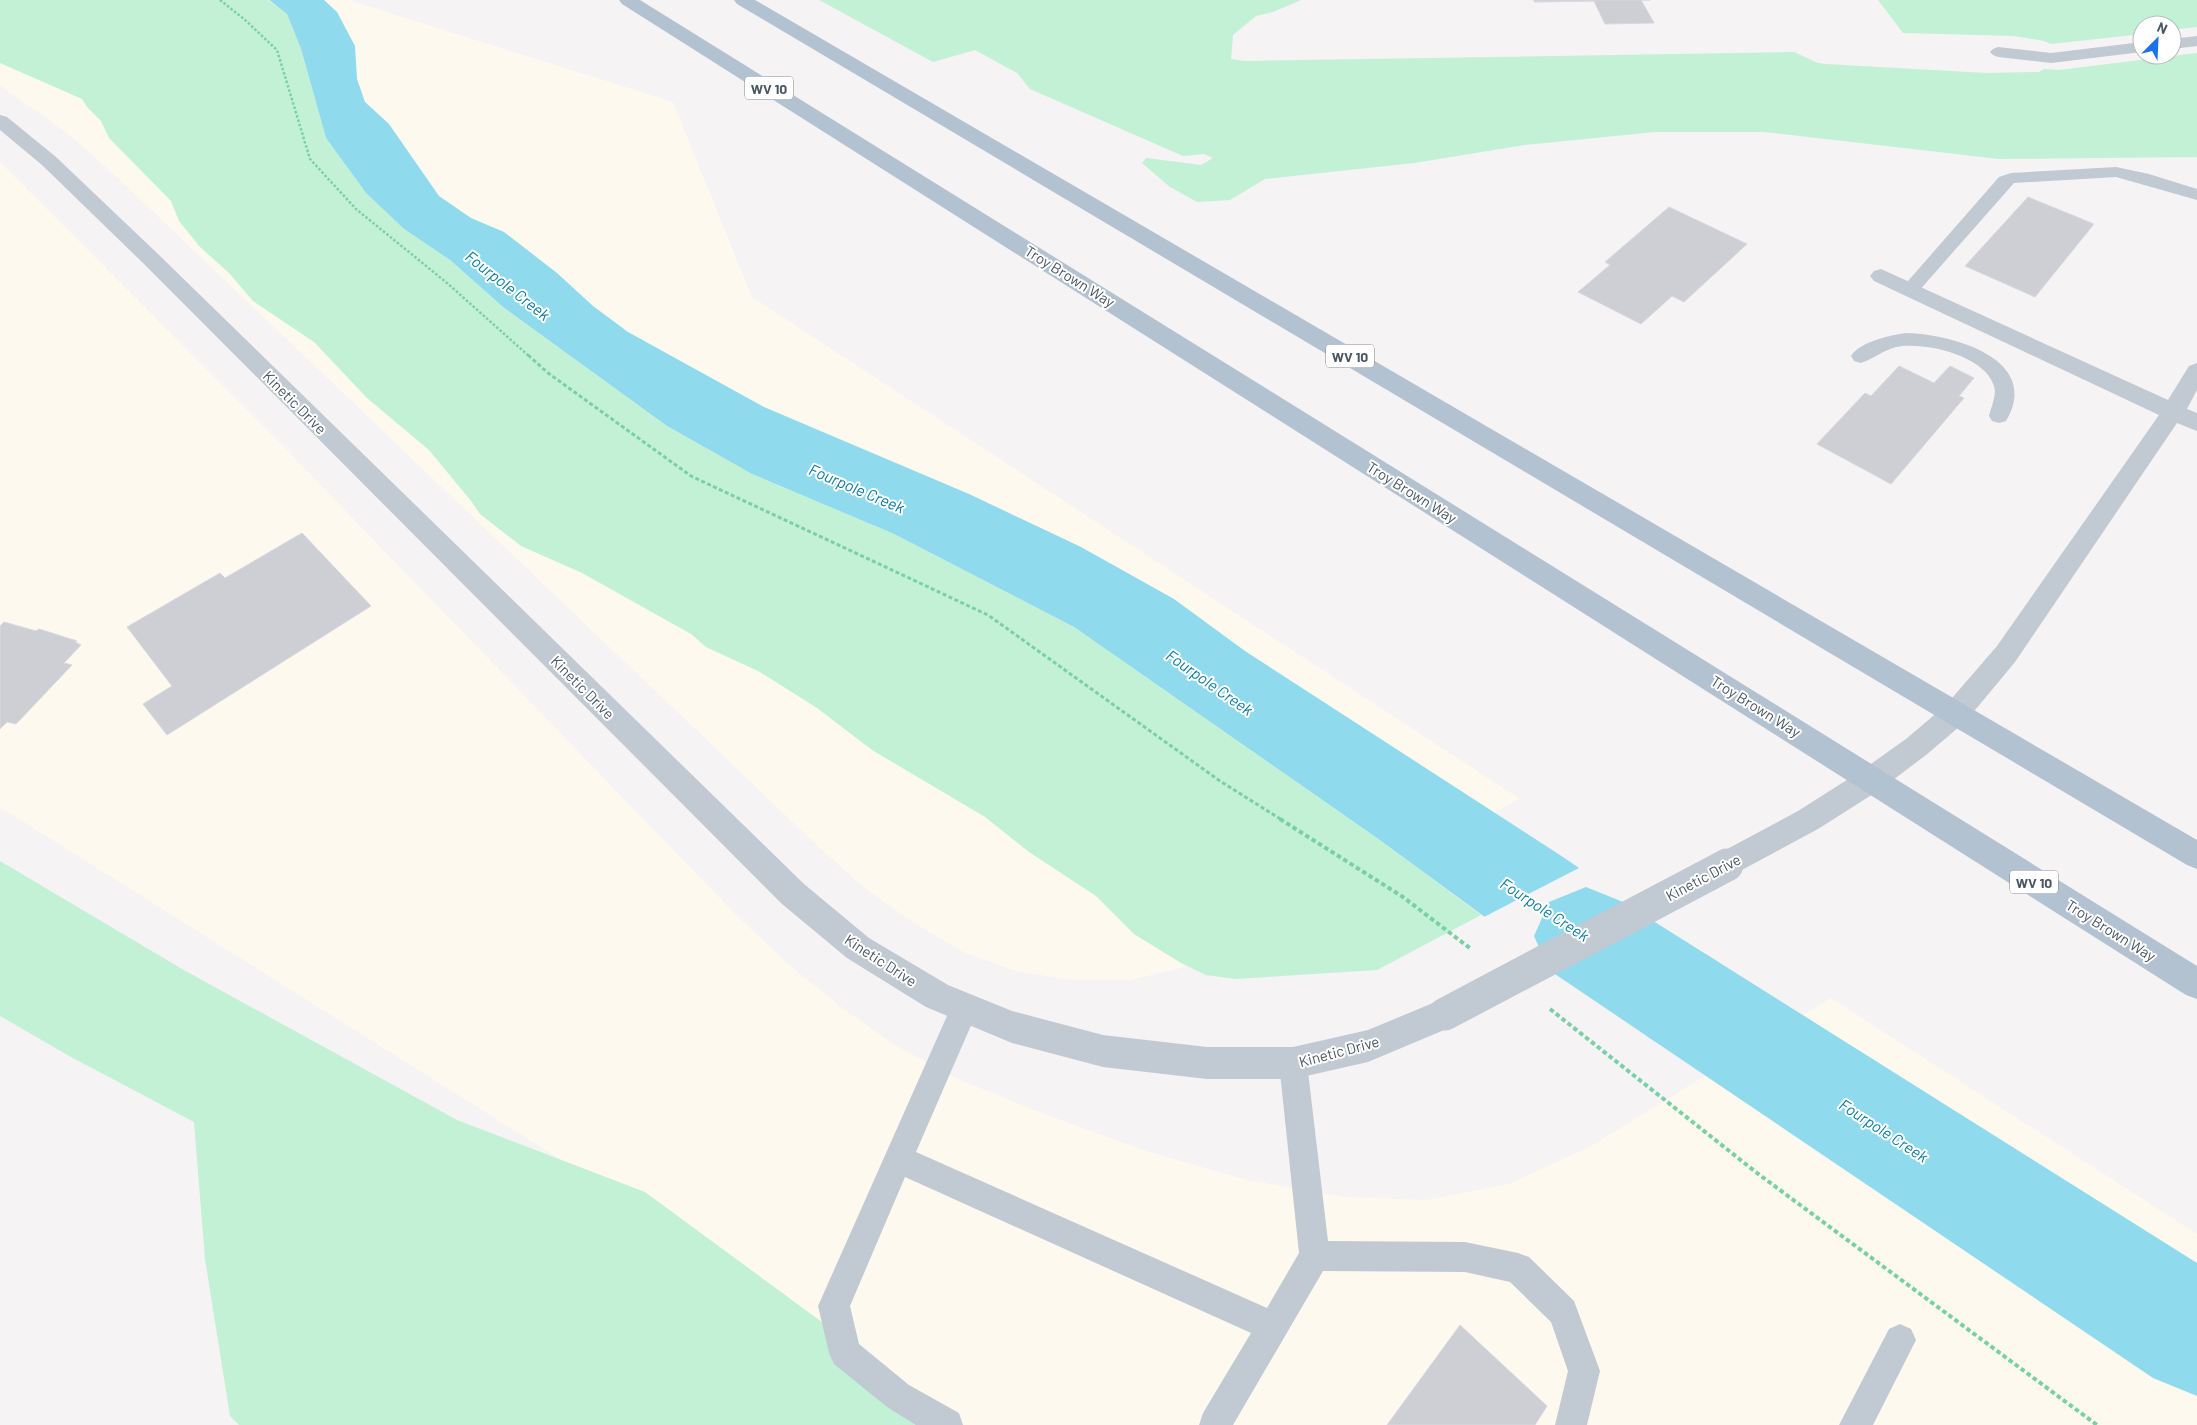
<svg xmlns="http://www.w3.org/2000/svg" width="2197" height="1425" font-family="Barlow,sans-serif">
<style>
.commercial{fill:#fdf9ef}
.green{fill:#c3f1d5}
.water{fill:#90daee}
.pier{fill:#f5f3f3}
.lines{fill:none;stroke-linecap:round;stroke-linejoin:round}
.river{fill:#90daee;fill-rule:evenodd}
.building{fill:#cdcfd5;stroke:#d7d9de}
.path-far2{stroke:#7ad0a6;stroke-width:2.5;stroke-dasharray:2.5 2;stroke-linecap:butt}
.path-far1{stroke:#7ad0a6;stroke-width:3;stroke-dasharray:4 2.5;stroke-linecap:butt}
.path{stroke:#7ad0a6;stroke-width:4;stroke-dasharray:4.5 3;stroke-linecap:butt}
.service{fill:#c1cad2;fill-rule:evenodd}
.minor{fill:#c1cad2;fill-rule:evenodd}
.primary{fill:#b3c2d1;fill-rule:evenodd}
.minor-bridge{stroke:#c1cad2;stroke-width:33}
.labels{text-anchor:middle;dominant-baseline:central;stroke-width:4;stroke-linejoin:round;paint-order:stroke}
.shield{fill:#fff;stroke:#808990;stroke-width:1}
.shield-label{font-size:14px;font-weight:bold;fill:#4a5661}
.street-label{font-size:15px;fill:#4a5661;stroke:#fff}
.water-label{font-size:16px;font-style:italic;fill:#0c7c9b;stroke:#fff}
</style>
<rect width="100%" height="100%" fill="#f5f3f3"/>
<!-- commercial -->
<g class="commercial">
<path d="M0,0H349L673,102L752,297L1520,799L1239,944L1185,967L1131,980H1071L1015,971L963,952L914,923L862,886L822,850L124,184L85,148L48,119L0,86Z"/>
<path d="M0,162L287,450L740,919L794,969L845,1010L895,1045L956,1078L1039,1112L1146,1151L1247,1180L1346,1197L1426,1200L1509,1184L1591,1146L1831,998L2197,1234V1425H843L814,1319L0,807Z"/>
</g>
<!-- green -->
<g class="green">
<path d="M0,0H268L287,14L301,49L326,138L366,193L404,229L450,260L503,307L667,426L752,474L894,534L1074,627L1377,838L1481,915L1377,970L1236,979L1206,975L1181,963L1134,934L1096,896L1029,852L985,817L872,750L817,708L760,672L706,647L691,634L582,573L521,546L480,514L471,501L429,450L367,398L314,342L253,301L229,273L200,247L179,221L171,201L109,138L101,121L87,107L82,99L0,63Z"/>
<path d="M819,0H1301L1273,12L1256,16L1233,35L1231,59L1245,61L1794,52L1818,63L1826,64L1987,73L2039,72L2044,69L2059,70L2197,53V157L1999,159L1764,132H1655L1525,145L1414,163L1265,179L1230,200L1197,202L1170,187L1142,163L1146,158L1201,165L1213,158L1204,154L1183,156L1030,89L1017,73L975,50L933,62Z"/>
<path d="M1878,0H2197V27L2172,30V25H2142V34L2051,44L2044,41L2014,36L1903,33Z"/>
<path d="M0,861L182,969L457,1120L645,1192L962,1425H239L230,1416L205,1259L194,1122L71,1057L0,1016Z"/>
</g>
<!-- water -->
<path class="water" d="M269,0H324L337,12L355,46L357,79L365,102L389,124L439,196L471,218L504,232L557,273L593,306L628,332L764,407L969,494L1081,547L1174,599L1245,651L1563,857L1731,971L1654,1041L1377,838L1074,627L894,534L752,474L667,426L503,307L450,260L404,229L366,193L326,138L301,49L287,14Z"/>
<!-- pier -->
<path class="pier" d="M1581,867L1709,953L1607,1009L1482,918Z"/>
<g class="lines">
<!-- river -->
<path class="river" d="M1586,887L1623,902L2197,1263V1396L2153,1378L1549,970L1534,936L1549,902Z"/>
</g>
<!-- building -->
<g class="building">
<path d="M1534,0H1650H1641L1654,23L1605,24L1594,1L1534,2Z"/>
<path d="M2028,197L2094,224L2035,297L1965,266Z"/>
<path d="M1669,207L1747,244L1684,302L1672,296L1641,324L1578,292L1610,265L1605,262Z"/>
<path d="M1899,366L1934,383L1950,366L1974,378L1959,396L1964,398L1891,484L1817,444L1865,393L1871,396Z"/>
<path d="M302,533L371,606L167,735L143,704L172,686L127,627L220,573L225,578Z"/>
<path d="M4,622L36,631L39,629L77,641L75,642L81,645L64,663L72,665L16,724L7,722L0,729V626Z"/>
<path d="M1460,1325L1547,1406L1535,1425H1387Z"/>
</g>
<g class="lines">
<!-- path-far2 -->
<path class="path-far2" d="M220,0L244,19L277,50L310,159L356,209L447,283L529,356"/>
<!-- path-far1 -->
<path class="path-far1" d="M528,355L548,373L691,476L988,615L1220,781L1282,820"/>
<!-- path -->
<g class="path">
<path d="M1280,819L1403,897L1471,949"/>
<path d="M1550,1009L1757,1173L2097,1425"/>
</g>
<!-- service -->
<g class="service">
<path d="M2197,36V46L2172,49V39Z"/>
<path d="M2142,42V52L2051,63L1998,57L1993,55L1990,52L1993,49L1998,47L2051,53Z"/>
<path d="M2116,167L2149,174L2197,189V200L2116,177L2014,183L1917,293L1910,295L1903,293L1901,289L1999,177L2011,173Z"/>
<path d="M1906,333C1950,334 2043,358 2006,421L1999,423L1992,421L1989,416C1991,407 1997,395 1994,386C1985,355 1923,341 1896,347C1884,350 1873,359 1861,363L1854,361L1851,356C1860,342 1890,335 1906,333Z"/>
<path d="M965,994L975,998L979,1007L916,1152L1267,1308L1299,1253L1279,1063L1283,1053L1293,1049L1303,1053L1307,1063L1328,1241L1465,1242L1518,1253L1529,1257L1574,1301L1600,1371L1587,1425H1555L1568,1371L1551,1322L1510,1282L1465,1272L1323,1271L1233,1425H1199L1203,1413L1251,1333L905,1177L850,1306L859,1344L909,1385L959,1413L963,1425H916L887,1407L834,1364L829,1353L818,1306L955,998Z"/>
<path d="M1900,1324L1911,1329L1916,1340L1873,1425H1839L1889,1329Z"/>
</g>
<!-- minor -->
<g class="minor">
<path d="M0,115L7,117L56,157L158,254L804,884L869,938L948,985L1012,1011L1103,1035L1207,1047H1293L1368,1030L1445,998L1456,1003L1461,1014L1456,1025L1368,1062L1293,1079H1207L1103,1067L1012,1043L926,1007L847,958L782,904L144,264L42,165L0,130Z"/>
<path d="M1881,269L2168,400L2189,366L2197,363V390L2187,409L2197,413V431L2177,423L2015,662L1966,721L1926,755L1881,789L1818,829L1727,878L1716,875L1712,865L1716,855L1798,811L1861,771L1906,739L1946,705L1997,646L2159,415L1874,281L1870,276L1874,271Z"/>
</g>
<!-- primary -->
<g class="primary">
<path d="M619,0H640L2197,966V999L2186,995L622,4Z"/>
<path d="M734,0H755L2197,840V869L2187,865L737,4Z"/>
</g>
<!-- minor-bridge -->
<path class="minor-bridge" d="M1445,1014L1727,865"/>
</g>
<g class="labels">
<!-- shield labels -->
<g class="shield">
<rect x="745" y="76.5" width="48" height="23" rx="4"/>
<rect x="1326" y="344.5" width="48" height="23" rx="4"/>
<rect x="2010" y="870.5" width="48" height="23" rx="4"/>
</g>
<g class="shield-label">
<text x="769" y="88">WV 10</text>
<text x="1350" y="356">WV 10</text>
<text x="2034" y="882">WV 10</text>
</g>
<!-- street labels -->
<g class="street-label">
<text transform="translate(1070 276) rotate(32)">Troy Brown Way</text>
<text transform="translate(295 402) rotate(45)">Kinetic Drive</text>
<text transform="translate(1412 492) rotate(32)">Troy Brown Way</text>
<text transform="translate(583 687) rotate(45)">Kinetic Drive</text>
<text transform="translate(1756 706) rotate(32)">Troy Brown Way</text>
<text transform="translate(1703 877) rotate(-28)">Kinetic Drive</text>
<text transform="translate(2111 930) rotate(32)">Troy Brown Way</text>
<text transform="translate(881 960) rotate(33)">Kinetic Drive</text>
<text transform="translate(1339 1051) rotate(-15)">Kinetic Drive</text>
</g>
<!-- water labels -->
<g class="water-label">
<text transform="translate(508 285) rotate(38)">Fourpole Creek</text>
<text transform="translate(857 488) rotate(23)">Fourpole Creek</text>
<text transform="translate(1210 682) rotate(35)">Fourpole Creek</text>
<text transform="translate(1545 909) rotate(33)">Fourpole Creek</text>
<text transform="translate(1884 1130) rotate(33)">Fourpole Creek</text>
</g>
</g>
<!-- north arrow -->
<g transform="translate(2157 40) rotate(24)"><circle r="24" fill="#ffffff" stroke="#b7bbc0"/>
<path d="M0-4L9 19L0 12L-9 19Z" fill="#1a73e8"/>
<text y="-8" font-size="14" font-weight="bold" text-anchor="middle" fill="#4a5661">N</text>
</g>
</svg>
